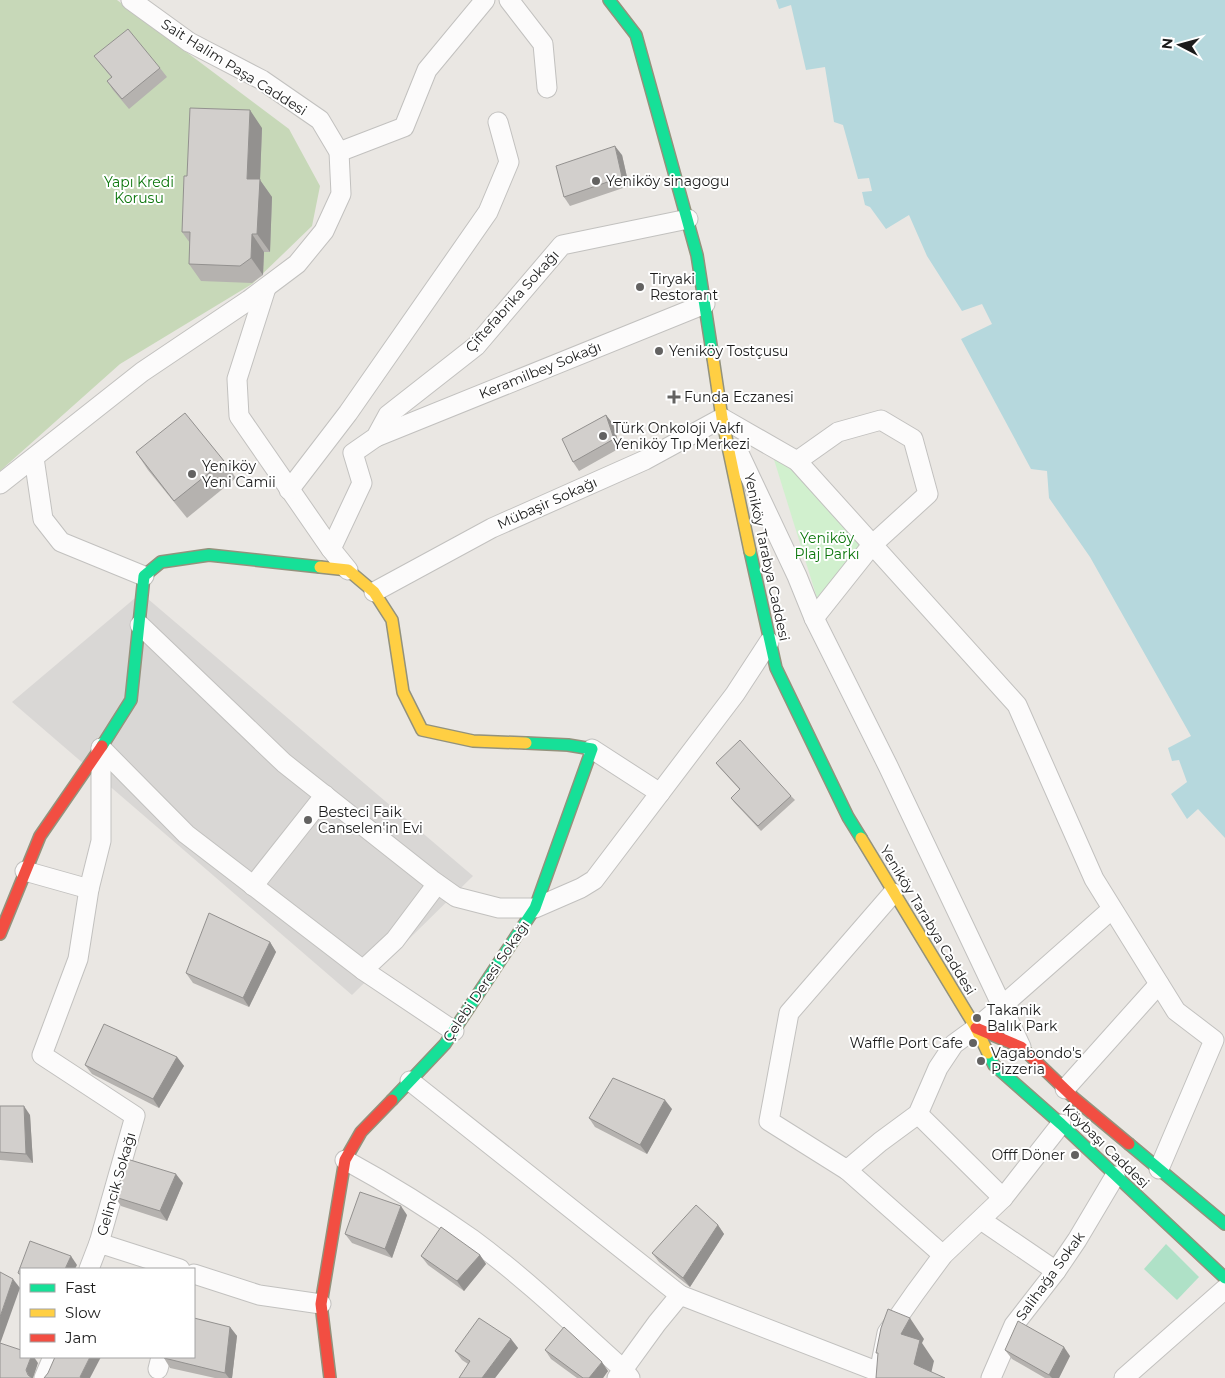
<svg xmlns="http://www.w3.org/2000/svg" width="1225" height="1378" font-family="Montserrat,sans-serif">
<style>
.residential{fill:#d9d7d5}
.forest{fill:#c7d8b8}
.park{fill:#d1f0ce}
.pitch{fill:#afe1c7}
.water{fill:#b6d8dd}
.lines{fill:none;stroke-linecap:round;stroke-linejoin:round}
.street-casing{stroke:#c2c1bf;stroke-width:21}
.fast-casing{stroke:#93927c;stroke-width:14}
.slow-casing{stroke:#93927c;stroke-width:14}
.jam-casing{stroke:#93927c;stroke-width:14}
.street{stroke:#fcfbfb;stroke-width:19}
.fast{stroke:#16e098;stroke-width:11}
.slow{stroke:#ffcf43;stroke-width:11}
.jam{stroke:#f24e42;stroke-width:11}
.wall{fill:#b5b2af}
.shaded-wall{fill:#93918f}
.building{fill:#d2cfcc;stroke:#93918f}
.poi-dot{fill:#636261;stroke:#fff;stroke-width:2}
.labels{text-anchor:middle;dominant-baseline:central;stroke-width:4;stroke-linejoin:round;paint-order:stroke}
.street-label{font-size:14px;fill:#1b1b1b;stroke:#fff}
.poi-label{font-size:14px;fill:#1b1b1b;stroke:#fff;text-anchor:start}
.park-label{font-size:14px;fill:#0c760c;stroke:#fff}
</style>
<rect width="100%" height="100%" fill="#eae7e3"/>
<!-- residential -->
<path class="residential" d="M141,593L473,876L352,995L12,702Z"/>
<!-- forest -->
<path class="forest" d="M0,0H117L289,129L320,186L312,226L252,284L120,364L0,471Z"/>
<!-- park -->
<path class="park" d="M767,437L860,546L817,598Z"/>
<!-- pitch -->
<path class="pitch" d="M1166,1244L1199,1277L1177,1300L1144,1269Z"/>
<!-- water -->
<path class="water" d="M776,0H1225V838L1198,809L1187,819L1171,794L1187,782L1179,760L1172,761L1168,748L1191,736L1090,557L1049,498L1047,471L1031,469L961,339L992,324L982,304L962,311L927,256L909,215L886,229L870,207L865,205L862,192L872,191L869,178L858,179L843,125L834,122L825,67L806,70L791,5L779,9Z"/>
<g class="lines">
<defs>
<g id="street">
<path d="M509,0L543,44L547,88"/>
<path d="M339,152L404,127L427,70L485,0"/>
<path d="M266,288L237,379L239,416L331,549"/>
<path d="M722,418L797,461L1017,705L1094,879L1176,1011L1214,1040L1159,1169"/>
<path d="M376,437L705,304"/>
<path d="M737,449L797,576L814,618L888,766L1002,1006L1112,909"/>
<path d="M34,458L43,519L61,542L144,576"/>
<path d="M797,461L838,432L881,420L913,439L928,494L872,545L814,618"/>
<path d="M0,484L142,372L249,300L297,264L324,231L341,194L339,152L320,120L262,80L189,42L131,0"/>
<path d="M289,490L348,413L488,212L509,162L498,122"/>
<path d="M348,570L331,549L362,483L353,453L376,437L388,415L476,346L562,245L688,219"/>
<path d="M374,592L492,528L645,460L722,418"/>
<path d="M140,625L284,763L432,880L456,897L499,908H535L581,888L594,880L735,694L769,642"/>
<path d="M101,748L186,834L363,970L395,940L437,884"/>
<path d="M592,749L660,793"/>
<path d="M25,871L89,889L78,959L42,1055L135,1116L99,1243"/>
<path d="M253,886L325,795"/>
<path d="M89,889L101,841V748"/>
<path d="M893,893L789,1013L769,1121L847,1170L880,1142L918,1114L938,1068L954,1044L976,1028L1002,1006L1021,1047"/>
<path d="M363,970L454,1031"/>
<path d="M410,1081L680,1295"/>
<path d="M1065,1089L1159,984"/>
<path d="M918,1114L1003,1198"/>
<path d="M345,1160C389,1184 431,1210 472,1239C525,1278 574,1325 623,1369L630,1378"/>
<path d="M847,1170L943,1255"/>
<path d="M981,1220L1056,1271"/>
<path d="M89,1269L99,1243L180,1269"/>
<path d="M194,1274L259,1295L321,1304"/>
<path d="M158,1369L161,1357"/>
<path d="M44,1378L53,1357"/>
<path d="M617,1378L657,1323L680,1295L879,1372"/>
<path d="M878,1378L887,1333L915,1293L943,1255L1003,1198L1061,1124"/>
<path d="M991,1378L1014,1325L1056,1271L1077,1240L1115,1176"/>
<path d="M1124,1378L1225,1289"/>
</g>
<g id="fast">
<path d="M609,0L636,35L697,255L713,358"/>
<path d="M750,551L776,668L848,817L861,838"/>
<path d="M102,746L131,700L144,576L161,562L209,555L320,567"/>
<path d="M988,1053L994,1065L1061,1124L1225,1278"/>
<path d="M392,1100L445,1044L535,908L592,749L568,745L526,743"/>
<path d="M1129,1144L1225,1224"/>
</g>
<g id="slow">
<path d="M713,358L722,418L750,551"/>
<path d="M320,567L348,570L374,592L392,620L403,692L422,730L473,741L526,743"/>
<path d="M861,838L976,1028L988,1053"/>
</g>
<g id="jam">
<path d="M0,934L40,836L102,746"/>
<path d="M976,1028L1021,1047L1075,1099L1129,1144"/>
<path d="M330,1378L321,1304L345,1160L361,1132L392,1100"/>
</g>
</defs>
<!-- street casing -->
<use href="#street" class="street-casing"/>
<!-- fast casing -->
<use href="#fast" class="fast-casing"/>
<!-- slow casing -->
<use href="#slow" class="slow-casing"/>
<!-- jam casing -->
<use href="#jam" class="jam-casing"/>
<!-- street -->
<use href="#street" class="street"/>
<!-- fast -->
<use href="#fast" class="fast"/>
<!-- slow -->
<use href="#slow" class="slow"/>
<!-- jam -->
<use href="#jam" class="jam"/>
</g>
<!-- wall -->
<g class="wall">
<path d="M94,56L160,68L167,77L129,109L113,90L107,81L111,77Z"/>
<path d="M262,128L260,180L272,197L270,252H264L263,275L252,283L201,281L189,264L190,243L182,232L187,176Z"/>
<path d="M622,155L629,186L570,206L564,197Z"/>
<path d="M606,415L613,424L620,448L579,471L573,462Z"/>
<path d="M136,452L224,461L236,478L187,518L148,470Z"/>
<path d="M716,763L791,796L795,800L761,831L734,802L731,798L740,790L719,767Z"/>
<path d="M270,942L276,952L249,1007L193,983L186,973Z"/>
<path d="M177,1057L184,1066L159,1108L92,1074L85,1065Z"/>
<path d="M0,1106L30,1115L33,1163L0,1160Z"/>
<path d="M672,1109L647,1154L595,1127L589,1118Z"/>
<path d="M183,1183L167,1221L121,1206L115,1197Z"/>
<path d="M407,1215L392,1258L352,1243L345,1234Z"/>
<path d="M718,1225L724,1234L690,1287L659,1262L652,1253Z"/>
<path d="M480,1255L486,1264L464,1291L428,1265L421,1256Z"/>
<path d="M230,1327L237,1336L232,1378H215L170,1368L164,1358Z"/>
<path d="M511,1339L518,1348L495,1378H459L468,1364L462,1360L455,1351Z"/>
<path d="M545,1350L608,1371L603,1378H577L551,1359Z"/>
<path d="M1005,1350L1070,1356L1059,1378H1045L1012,1359Z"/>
</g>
<!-- shaded-wall -->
<g class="shaded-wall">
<path d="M250,110L262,128L260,180L272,197L270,252L257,234L247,179Z"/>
<path d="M615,146L622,155L629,186L622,177Z"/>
<path d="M252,234L264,252L263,275L251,258Z"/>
<path d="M606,415L613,424L620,448L614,439Z"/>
<path d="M270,942L276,952L249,1007L243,998Z"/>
<path d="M177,1057L184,1066L159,1108L153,1099Z"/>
<path d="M665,1100L672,1109L647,1154L640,1145Z"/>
<path d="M24,1106L30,1115L33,1163L26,1154Z"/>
<path d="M176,1174L183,1183L167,1221L160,1211Z"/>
<path d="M401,1206L407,1215L392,1258L385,1249Z"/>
<path d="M718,1225L724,1234L690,1287L683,1278Z"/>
<path d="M480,1255L486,1264L464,1291L457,1281Z"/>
<path d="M71,1256L77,1265L75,1269H65Z"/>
<path d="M13,1279L20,1288L0,1344V1317Z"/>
<path d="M910,1318L924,1339L922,1343L934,1361L930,1378L914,1364L901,1334Z"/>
<path d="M230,1327L237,1336L232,1378H229L225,1373Z"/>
<path d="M511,1339L518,1348L495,1378H482Z"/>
<path d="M1064,1347L1070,1356L1059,1378H1052L1049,1375Z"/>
<path d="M31,1357H34L38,1363L33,1378H30L26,1370Z"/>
<path d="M90,1357H101L90,1378H81L80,1377Z"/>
<path d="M602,1362L608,1371L603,1378H589Z"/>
</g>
<!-- building -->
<g class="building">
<path d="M128,29L160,68L122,99L107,81L112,77L94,56Z"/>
<path d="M190,108L250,110L247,179H260L257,234H252L251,258L240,266L189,264L190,232H182L184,176H187Z"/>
<path d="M615,146L622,177L564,197L556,166Z"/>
<path d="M185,413L224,461L174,501L136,452Z"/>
<path d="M606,415L614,439L573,462L562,439Z"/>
<path d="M740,740L791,796L758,826L731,798L740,789L716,763Z"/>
<path d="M209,913L270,942L243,998L186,973Z"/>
<path d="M104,1024L177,1057L153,1099L85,1065Z"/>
<path d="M613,1078L665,1100L640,1145L589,1118Z"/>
<path d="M0,1106H24L26,1154L0,1152Z"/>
<path d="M127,1159L176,1174L160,1211L115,1197Z"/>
<path d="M360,1192L401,1206L385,1249L345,1234Z"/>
<path d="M696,1205L718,1225L683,1278L652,1253Z"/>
<path d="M441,1227L480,1255L457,1281L421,1256Z"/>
<path d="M30,1241L71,1256L65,1269H21V1275L18,1273Z"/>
<path d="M0,1272L13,1279L0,1317Z"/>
<path d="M888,1309L910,1318L901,1334L920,1340L914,1364L945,1378H876L878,1353H876L881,1328Z"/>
<path d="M194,1318L230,1327L225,1373L164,1358V1357H194Z"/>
<path d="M479,1318L511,1339L482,1378H459L470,1361L455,1351Z"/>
<path d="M1018,1321L1064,1347L1049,1375L1005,1350Z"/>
<path d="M564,1327L602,1362L589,1378H583L545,1350Z"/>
<path d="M0,1343L21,1350V1357H31L26,1370L28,1375L32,1378H0Z"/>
<path d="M55,1357H90L80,1377L82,1378H44L48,1373Z"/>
</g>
<!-- markers -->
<g class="poi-dot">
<circle cx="596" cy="181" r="5"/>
<circle cx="640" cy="287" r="5"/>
<circle cx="659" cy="351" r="5"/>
<path d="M671.5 389.5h5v5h5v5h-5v5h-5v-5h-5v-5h5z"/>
<circle cx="603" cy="436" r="5"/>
<circle cx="192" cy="474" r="5"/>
<circle cx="308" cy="820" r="5"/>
<circle cx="977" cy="1018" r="5"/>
<circle cx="973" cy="1043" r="5"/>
<circle cx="981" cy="1061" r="5"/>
<circle cx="1075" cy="1155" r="5"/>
</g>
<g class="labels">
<!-- street labels -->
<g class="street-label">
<text transform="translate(234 67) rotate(32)">Sait Halim Paşa Caddesi</text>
<text transform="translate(512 301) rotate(-48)">Çiftefabrika Sokağı</text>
<text transform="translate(540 370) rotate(-22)">Keramilbey Sokağı</text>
<text transform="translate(547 503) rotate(-24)">Mübaşir Sokağı</text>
<text transform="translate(767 557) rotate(78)">Yeniköy Tarabya Caddesi</text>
<text transform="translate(928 920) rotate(59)">Yeniköy Tarabya Caddesi</text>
<text transform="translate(486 981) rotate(-56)">Çelebi Deresi Sokağı</text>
<text transform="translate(1106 1146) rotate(44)">Köybaşı Caddesi</text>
<text transform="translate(116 1184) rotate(-74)">Gelincik Sokağı</text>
<text transform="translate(1050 1276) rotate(-54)">Salihağa Sokak</text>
</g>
<!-- poi labels -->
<g class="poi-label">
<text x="606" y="181">Yeniköy sinagogu</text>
<text x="650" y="279">Tiryaki<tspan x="650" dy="16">Restorant</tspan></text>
<text x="669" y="351">Yeniköy Tostçusu</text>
<text x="684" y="397">Funda Eczanesi</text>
<text x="613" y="428">Türk Onkoloji Vakfı<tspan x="613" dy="16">Yeniköy Tıp Merkezi</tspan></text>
<text x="202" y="466">Yeniköy<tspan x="202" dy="16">Yeni Camii</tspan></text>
<text x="318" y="812">Besteci Faik<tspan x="318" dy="16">Canselen'in Evi</tspan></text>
<text x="987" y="1010">Takanik<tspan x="987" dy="16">Balık Park</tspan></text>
<text x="963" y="1043" text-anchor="end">Waffle Port Cafe</text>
<text x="991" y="1053">Vagabondo's<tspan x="991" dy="16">Pizzeria</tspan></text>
<text x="1065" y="1155" text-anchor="end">Offf Döner</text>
</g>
<!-- park labels -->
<g class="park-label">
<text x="139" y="182">Yapı Kredi<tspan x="139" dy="16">Korusu</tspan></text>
<text x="827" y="538">Yeniköy<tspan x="827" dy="16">Plaj Parkı</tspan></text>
</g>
</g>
<!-- legend -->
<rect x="20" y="1268" width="175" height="90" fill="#ffffff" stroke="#a4a4a4"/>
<rect x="30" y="1284" width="25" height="8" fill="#16e098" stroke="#a4a4a4"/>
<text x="65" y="1293" font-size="15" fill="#1b1b1b">Fast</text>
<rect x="30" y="1309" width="25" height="8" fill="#ffcf43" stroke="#a4a4a4"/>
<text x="65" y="1318" font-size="15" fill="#1b1b1b">Slow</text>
<rect x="30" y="1334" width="25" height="8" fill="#f24e42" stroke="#a4a4a4"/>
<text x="65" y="1343" font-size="15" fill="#1b1b1b">Jam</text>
<!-- north arrow -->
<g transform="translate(1180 45) rotate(276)" stroke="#ffffff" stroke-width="4" paint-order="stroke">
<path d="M0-4L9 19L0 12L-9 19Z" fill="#1b1b1b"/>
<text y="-8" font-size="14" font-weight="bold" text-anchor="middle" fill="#1b1b1b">N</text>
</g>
</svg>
